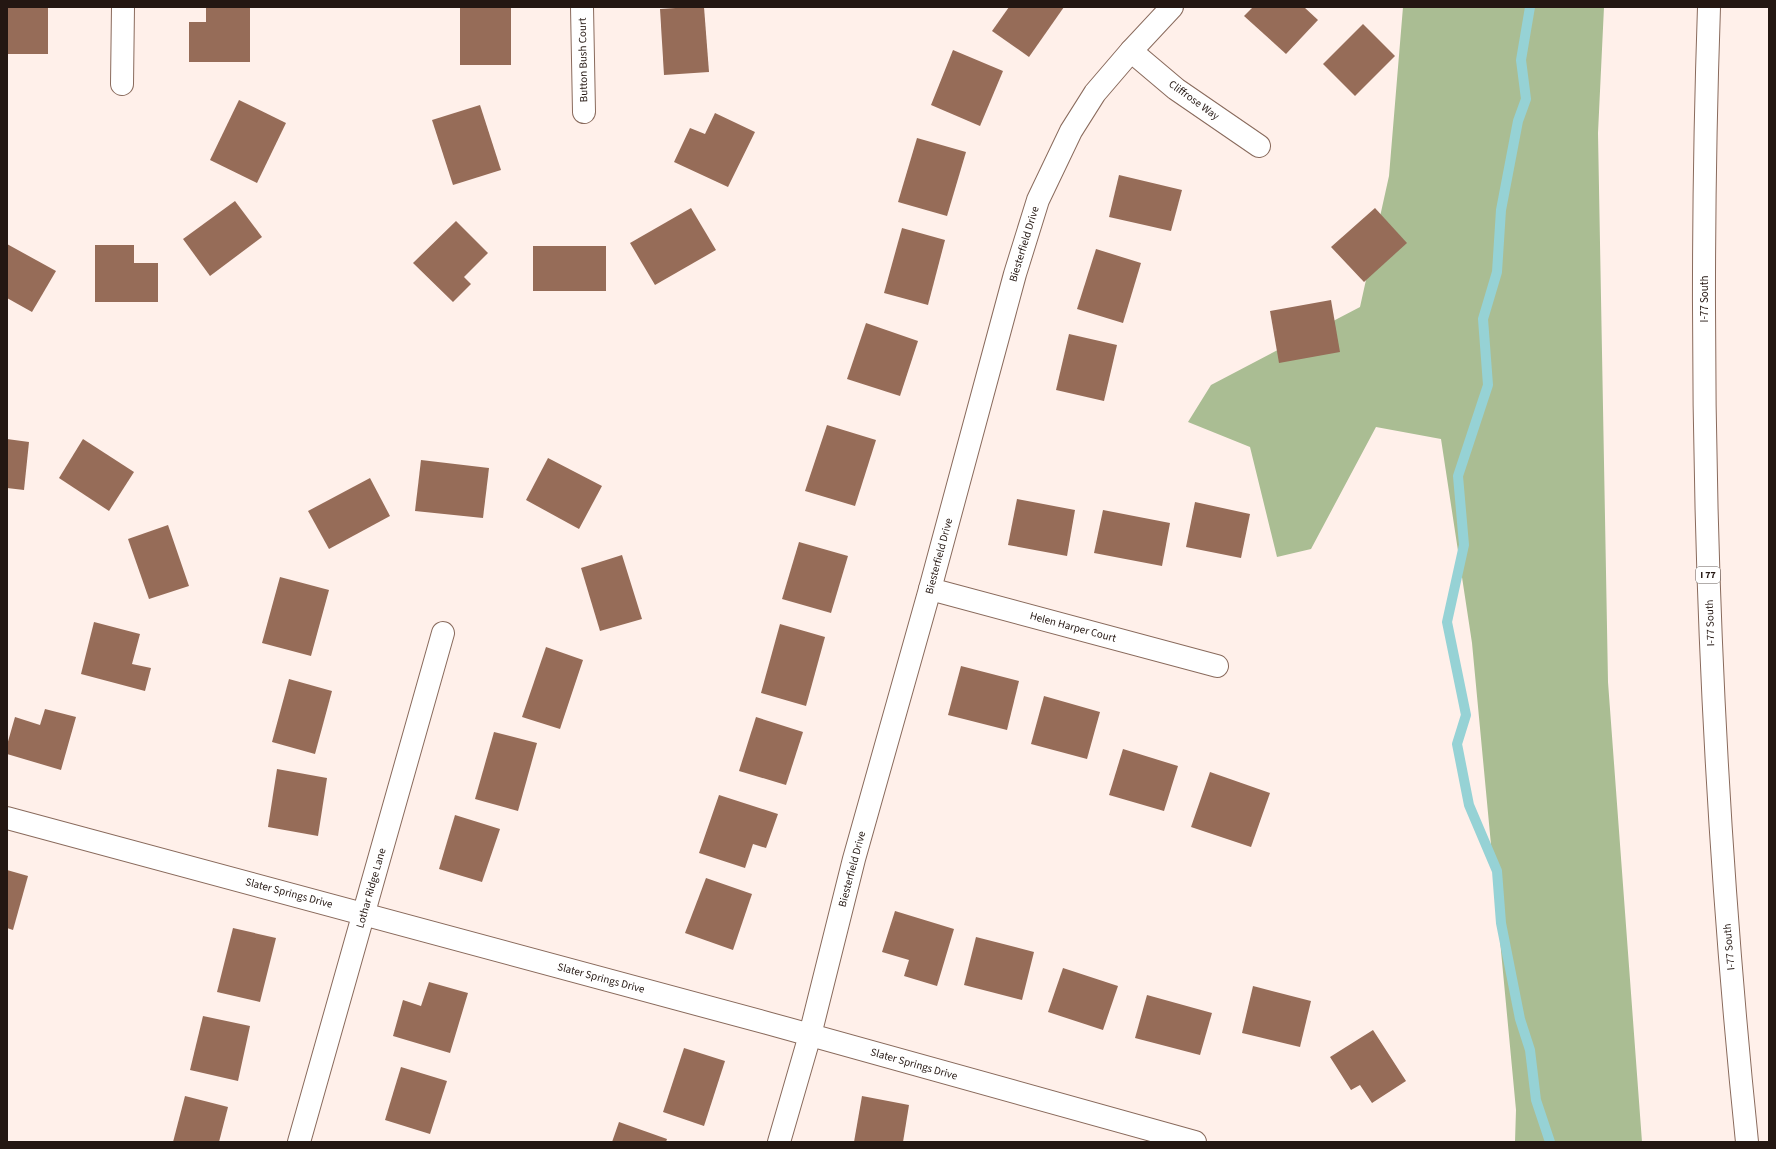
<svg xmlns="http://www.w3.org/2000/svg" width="1776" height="1149" font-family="'Source Sans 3',sans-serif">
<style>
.forest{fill:#aabd93}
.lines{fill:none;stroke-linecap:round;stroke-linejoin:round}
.stream{stroke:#96d2d5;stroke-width:10}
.building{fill:#966c58}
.minor-casing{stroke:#896a5c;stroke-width:24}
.highway-casing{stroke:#896a5c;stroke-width:24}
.minor{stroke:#fff;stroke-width:22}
.highway{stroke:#fff;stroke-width:22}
.labels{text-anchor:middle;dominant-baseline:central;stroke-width:3.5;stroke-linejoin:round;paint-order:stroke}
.shield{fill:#fff;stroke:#665d59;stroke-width:1}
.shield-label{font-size:10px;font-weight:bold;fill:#241712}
.street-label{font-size:11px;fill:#241712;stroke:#fff}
</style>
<rect width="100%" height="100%" fill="#fff0ea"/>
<!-- forest -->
<path class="forest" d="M1403,7H1604L1598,133L1608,682L1642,1142H1515L1516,1110L1472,643L1441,439L1376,427L1311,549L1277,557L1250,447L1188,422L1211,385L1360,307L1389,176Z"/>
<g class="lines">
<!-- stream -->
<path class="stream" d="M1530,7L1521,60L1526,99L1518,121L1501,210L1497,272L1483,319L1488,385L1458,476L1464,545L1447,622L1466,715L1457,744L1469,805L1497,871L1501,923L1520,1019L1530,1050L1536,1100L1550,1142"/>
</g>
<!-- building -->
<g class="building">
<rect x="7" y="7" width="41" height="47"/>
<path d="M206,7H250V62H189V22H206Z"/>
<rect x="460" y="7" width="51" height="58"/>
<path d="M691,7H704L709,72L664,75L660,9Z"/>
<path d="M1009,7H1064L1029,57L992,31Z"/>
<path d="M1253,7H1304L1318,20L1286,54L1244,16Z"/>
<path d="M1363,24L1395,56L1355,96L1323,64Z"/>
<path d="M953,50L1003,71L980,126L931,105Z"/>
<path d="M239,100L286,123L257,183L210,160Z"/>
<path d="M480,105L501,170L453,185L432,120Z"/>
<path d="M715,113L755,132L728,187L674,162L690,128L705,134Z"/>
<path d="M917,138L966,152L947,216L898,202Z"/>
<path d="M1119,175L1182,190L1171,231L1109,217Z"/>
<path d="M235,201L262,237L210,276L183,239Z"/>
<path d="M691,208L716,250L655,285L630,243Z"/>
<path d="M1375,208L1407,243L1364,282L1331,247Z"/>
<path d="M456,221L488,253L464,277L471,284L453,302L413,263Z"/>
<path d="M902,228L945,240L928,305L884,293Z"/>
<path d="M7,244L56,271L32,312L7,298Z"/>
<path d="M95,245H134V263H158V302H95Z"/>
<rect x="533" y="246" width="73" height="45"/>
<path d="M1096,249L1141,263L1123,323L1077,309Z"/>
<path d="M1331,300L1340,352L1279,363L1270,311Z"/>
<path d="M866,323L918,341L900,396L847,379Z"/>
<path d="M1069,334L1117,345L1104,401L1056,390Z"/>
<path d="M827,425L876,440L855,506L805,491Z"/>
<path d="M7,439L29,442L24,490L7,488Z"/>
<path d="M83,439L134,472L109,511L59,478Z"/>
<path d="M548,458L602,486L579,529L526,500Z"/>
<path d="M421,460L489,468L483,518L415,511Z"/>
<path d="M370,478L390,516L329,549L308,511Z"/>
<path d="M1017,499L1075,510L1067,556L1008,545Z"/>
<path d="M1195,502L1250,514L1241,558L1186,547Z"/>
<path d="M1103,510L1170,523L1162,566L1094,553Z"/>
<path d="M168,525L189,586L149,599L128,539Z"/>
<path d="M799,542L848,556L831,613L782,599Z"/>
<path d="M622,555L642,619L600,631L581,568Z"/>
<path d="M280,577L329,590L311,656L262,643Z"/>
<path d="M94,622L140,634L132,664L151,668L145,691L81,674Z"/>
<path d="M780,624L825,637L806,706L761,693Z"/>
<path d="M546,647L583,660L560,729L522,717Z"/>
<path d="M961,666L1019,681L1007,730L948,715Z"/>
<path d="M289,679L332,691L315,754L272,742Z"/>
<path d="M1044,696L1100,712L1087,759L1031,744Z"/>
<path d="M45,709L76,717L61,770L7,754V745L15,717L40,725Z"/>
<path d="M756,717L803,732L786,785L739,771Z"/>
<path d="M494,732L537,743L518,811L475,799Z"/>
<path d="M1123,749L1178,766L1164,811L1109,795Z"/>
<path d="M277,769L327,778L318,836L268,827Z"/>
<path d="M1210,772L1270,793L1251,847L1191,827Z"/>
<path d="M719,795L778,814L766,848L753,844L745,868L699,853Z"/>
<path d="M455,815L500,829L482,882L439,869Z"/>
<path d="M7,870L28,876L13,930L7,928Z"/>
<path d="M706,878L752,894L733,950L685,933Z"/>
<path d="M895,911L954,929L937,986L904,976L909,960L882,952Z"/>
<path d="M233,928L276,938L260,1002L217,992Z"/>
<path d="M976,937L1034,952L1022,1000L964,985Z"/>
<path d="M1063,968L1118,986L1103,1030L1048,1012Z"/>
<path d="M429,982L468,993L450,1053L393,1036L403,1000L421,1006Z"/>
<path d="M1253,986L1311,1001L1300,1047L1242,1033Z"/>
<path d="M1147,995L1212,1013L1200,1055L1135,1038Z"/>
<path d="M203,1016L250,1026L238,1081L190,1070Z"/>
<path d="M1373,1030L1406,1081L1372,1103L1360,1085L1351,1090L1330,1057Z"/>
<path d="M684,1048L725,1061L704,1126L663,1112Z"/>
<path d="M401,1067L447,1081L430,1134L385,1120Z"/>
<path d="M185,1096L228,1107L219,1142H173Z"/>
<path d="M862,1096L909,1105L903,1142H854Z"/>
<path d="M619,1122L667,1139L666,1142H612Z"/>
</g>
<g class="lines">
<defs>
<g id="minor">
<path d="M582,7L584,112"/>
<path d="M1131,51L1176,89L1259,146"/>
<path d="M122,84L123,7"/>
<path d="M930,589L1217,666"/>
<path d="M7,818L767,1023L1195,1142"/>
<path d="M299,1142L443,633"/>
<path d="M779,1142L810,1035L854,859L930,589L1015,274L1038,200L1071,131L1095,93L1131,51L1172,7"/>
</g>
<path id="highway" d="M1709,7C1696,386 1708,765 1747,1142"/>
</defs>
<!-- minor casing -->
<use href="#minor" class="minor-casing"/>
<!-- highway casing -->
<use href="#highway" class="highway-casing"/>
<!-- minor -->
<use href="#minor" class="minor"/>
<!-- highway -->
<use href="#highway" class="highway"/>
</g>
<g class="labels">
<!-- shield labels -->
<rect class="shield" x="1696" y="567" width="24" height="16" rx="3"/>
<g class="shield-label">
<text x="1708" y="575">I 77</text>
</g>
<!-- street labels -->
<g class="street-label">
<text transform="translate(583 60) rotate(-91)">Button Bush Court</text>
<text transform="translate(1194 100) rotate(36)">Cliffrose Way</text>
<text transform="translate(1024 244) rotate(-73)">Biesterfield Drive</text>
<text transform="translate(1704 299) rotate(-90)">I-77 South</text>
<text transform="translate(939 556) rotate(-75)">Biesterfield Drive</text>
<text transform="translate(1710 623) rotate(-92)">I-77 South</text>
<text transform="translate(1073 627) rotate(15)">Helen Harper Court</text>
<text transform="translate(852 869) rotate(-75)">Biesterfield Drive</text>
<text transform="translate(371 888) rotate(-74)">Lothar Ridge Lane</text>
<text transform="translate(289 893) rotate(15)">Slater Springs Drive</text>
<text transform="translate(1729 947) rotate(-95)">I-77 South</text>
<text transform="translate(601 978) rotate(15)">Slater Springs Drive</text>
<text transform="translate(914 1064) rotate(16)">Slater Springs Drive</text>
</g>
</g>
<!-- border -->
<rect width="1776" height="1149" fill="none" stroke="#241712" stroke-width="16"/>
</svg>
